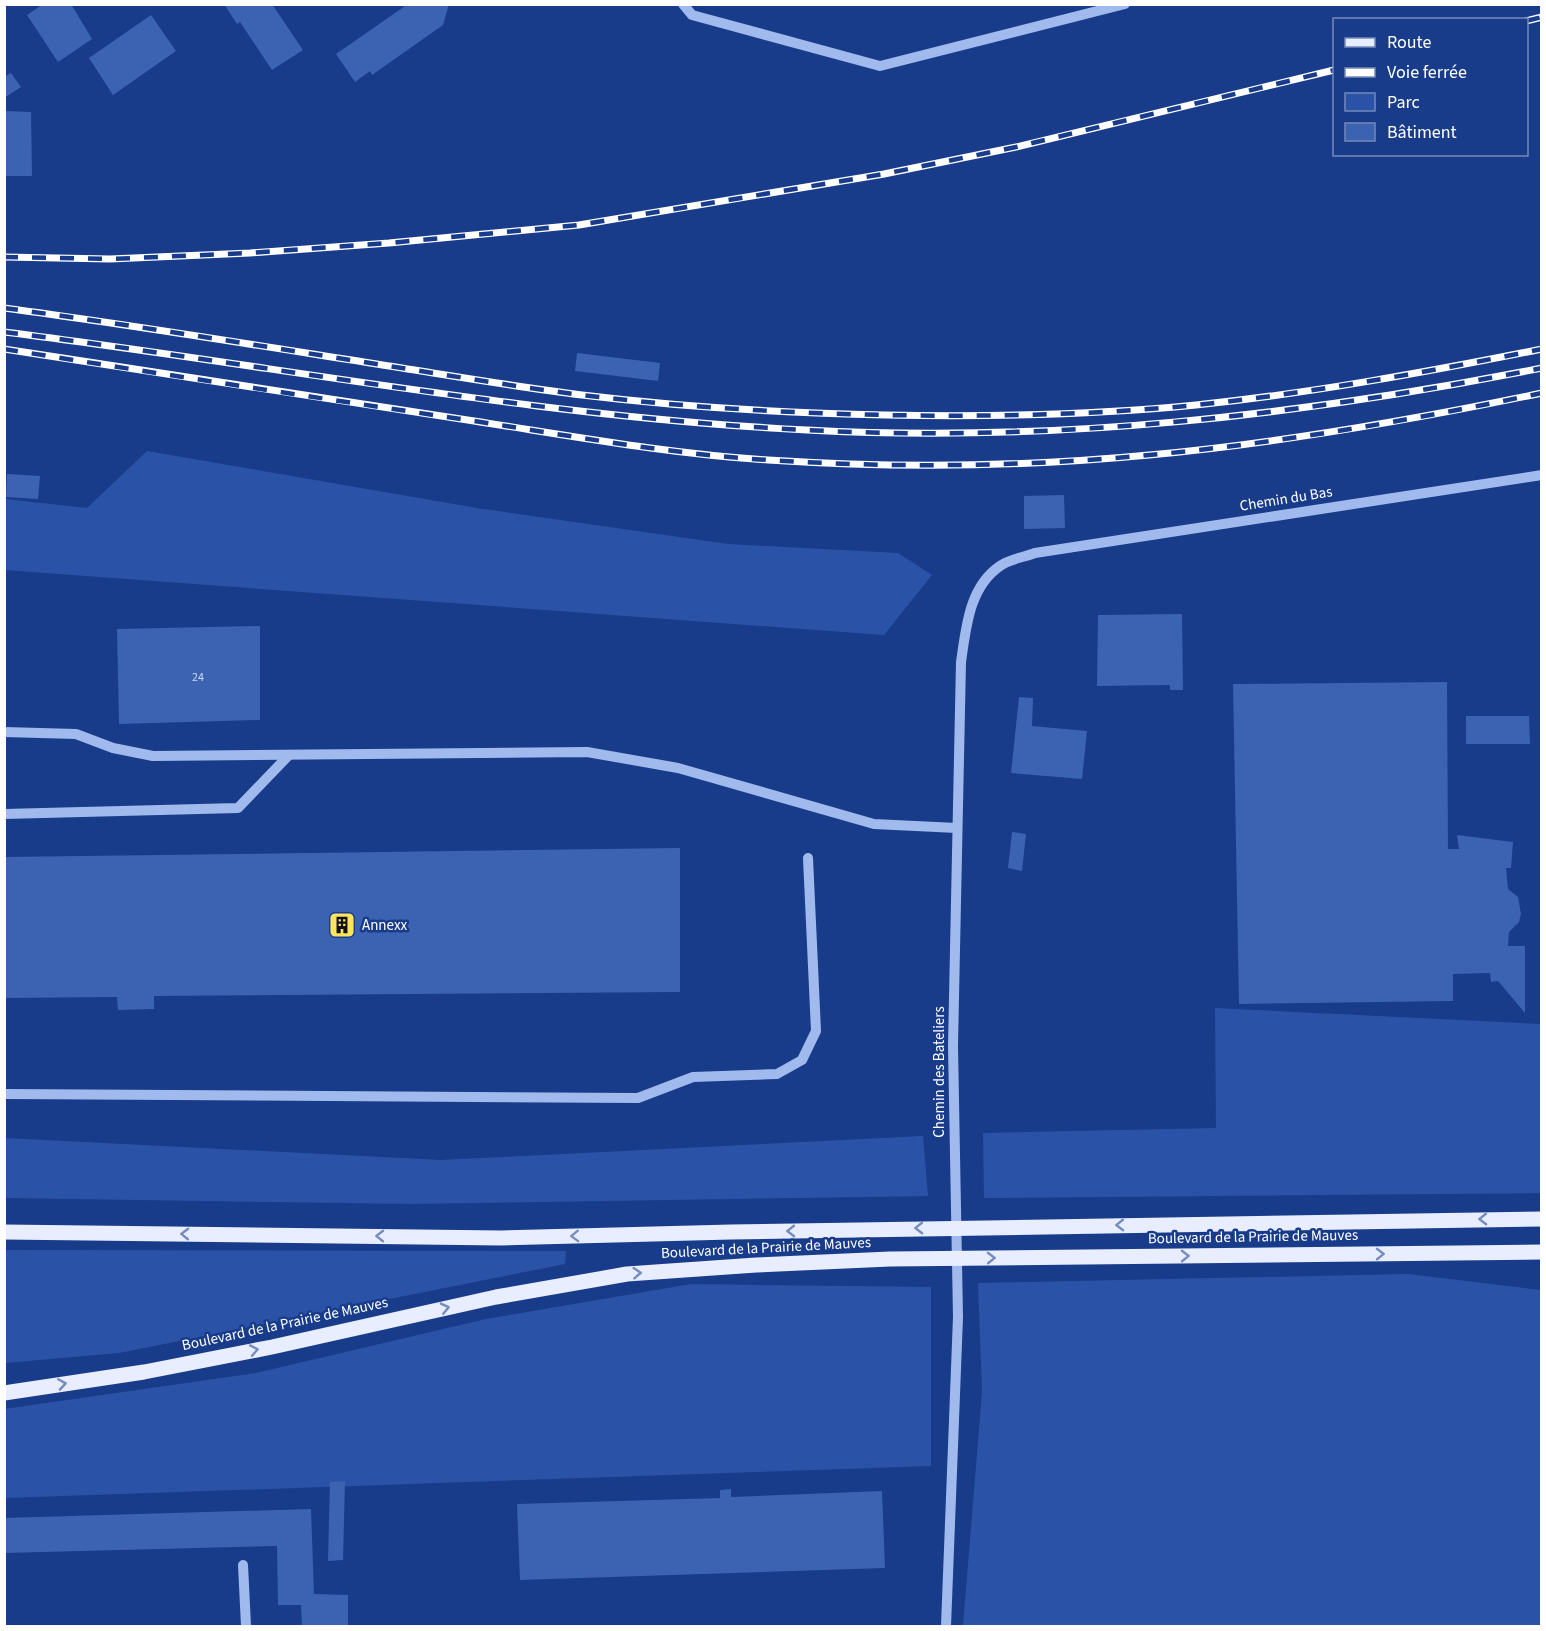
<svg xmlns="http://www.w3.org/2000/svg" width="1546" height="1631" font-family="'Source Sans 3',sans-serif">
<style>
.green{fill:#2a53a8}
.building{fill:#3c62b2}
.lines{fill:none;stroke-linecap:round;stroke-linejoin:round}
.minor{stroke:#a1baee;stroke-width:10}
.major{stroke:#e8eeff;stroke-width:15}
.rail-casing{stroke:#fff;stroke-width:7}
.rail{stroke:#183c8a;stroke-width:4.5;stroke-dasharray:14;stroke-linecap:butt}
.oneway{stroke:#768cbf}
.labels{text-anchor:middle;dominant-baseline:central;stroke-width:5;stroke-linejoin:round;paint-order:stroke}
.number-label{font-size:12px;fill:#ced8ec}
.street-label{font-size:15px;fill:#fff;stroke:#183c8a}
.poi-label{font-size:15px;fill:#fff;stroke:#183c8a;text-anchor:start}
</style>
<rect width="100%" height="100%" fill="#183c8a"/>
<!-- green -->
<g class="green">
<path d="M147,451L477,508L728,544L898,553L932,575L884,635L5,570V499L87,508Z"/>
<path d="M1215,1008L1541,1024V1193L984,1198L983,1133L1216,1128Z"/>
<path d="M923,1136L928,1196L412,1204L5,1198V1138L441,1160Z"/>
<path d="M5,1250L566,1251L565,1264L119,1353L5,1363Z"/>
<path d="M1408,1274L1541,1290V1626H963L982,1392L978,1283Z"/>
<path d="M691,1284L931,1287V1466L5,1498L4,1409L256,1373L486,1319Z"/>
</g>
<!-- building -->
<g class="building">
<path d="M43,4H71L92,39L58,62L27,15Z"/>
<path d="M224,4H272L303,50L272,70L240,22L237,24Z"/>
<path d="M408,4H449L443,25L372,75L370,71L355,82L336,54Z"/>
<path d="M151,15L176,51L113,95L89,58Z"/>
<path d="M11,73L21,87L4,98V77Z"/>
<path d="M4,111L31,112L32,176H4Z"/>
<path d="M577,353L660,363L658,381L575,371Z"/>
<path d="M7,474L40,476L38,499L6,497Z"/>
<path d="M1064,495L1065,528L1024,529V496Z"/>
<path d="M1182,614L1183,690H1170V685L1097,686L1098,615Z"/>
<path d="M260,626V720L119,724L117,629Z"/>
<path d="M1447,682L1448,849H1459L1457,835L1513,842L1511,868H1506L1508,889L1518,897L1521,914L1519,922L1509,932L1508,946H1525V1013L1498,981L1491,982L1490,973L1453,974V1001L1239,1004L1233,684Z"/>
<path d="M1019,697L1033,698L1032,726L1087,731L1082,779L1011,773Z"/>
<path d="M1466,716H1529L1530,744H1466Z"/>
<path d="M1012,832L1026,834L1022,871L1008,868Z"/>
<path d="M680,848V992L154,996V1009L118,1010L117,997L4,998V857Z"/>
<path d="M345,1481L343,1560L328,1561L330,1482Z"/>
<path d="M731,1489V1497L882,1491L885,1568L520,1580L517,1504L720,1498V1490Z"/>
<path d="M311,1509L314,1594L348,1595V1626H302L301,1605H278L277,1546L4,1553V1518Z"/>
</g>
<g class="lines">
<!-- minor -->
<g class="minor">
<path d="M683,4L692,15L880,66L1125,4"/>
<path d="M4,732L76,734L113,748L153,756L587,752L678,768L874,824L957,828"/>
<path d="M4,814L238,808L289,755"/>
<path d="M4,1094L638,1098L693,1077L777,1074L802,1060L816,1031L808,858"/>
<path d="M243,1565L246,1626"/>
<path d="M946,1626L958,1317L953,1046L961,662C966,628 969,587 1000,566C1009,559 1025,557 1035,553L1542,475"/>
</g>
<!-- major -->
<g class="major">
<path d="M4,1232L501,1238L731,1232L1542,1219"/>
<path d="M4,1393L144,1372L272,1347L496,1297L627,1274L756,1265L890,1259L1542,1252"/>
</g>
<defs>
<g id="rail">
<path d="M1526,21L1542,17"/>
<path d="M4,257L110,259L250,253L389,243L579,225L884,174L1016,147L1334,70"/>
<path d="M4,308C133,325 261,346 389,366C453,376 518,387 582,395C682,407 784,413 885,415C988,417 1093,415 1196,405C1312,393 1427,372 1542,349"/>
<path d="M4,332C272,365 538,417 807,430C1054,443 1299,416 1542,368"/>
<path d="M4,349C161,374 318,398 474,421C572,436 670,454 768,460C894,468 1023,467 1149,455C1281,443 1412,420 1542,393"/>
</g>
</defs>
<!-- rail casing -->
<use href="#rail" class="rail-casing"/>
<!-- rail -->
<use href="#rail" class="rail"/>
</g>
<!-- one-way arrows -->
<defs><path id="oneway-chevron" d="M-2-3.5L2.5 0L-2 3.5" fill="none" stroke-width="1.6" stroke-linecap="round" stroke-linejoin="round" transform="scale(1.5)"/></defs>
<g class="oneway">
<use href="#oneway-chevron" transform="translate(1483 1219) rotate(179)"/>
<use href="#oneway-chevron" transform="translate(1120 1225) rotate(179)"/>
<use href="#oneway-chevron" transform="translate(919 1228) rotate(179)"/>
<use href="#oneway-chevron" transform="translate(791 1231) rotate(179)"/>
<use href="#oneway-chevron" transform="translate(185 1234) rotate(-179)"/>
<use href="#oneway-chevron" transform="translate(380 1236) rotate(-179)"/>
<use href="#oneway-chevron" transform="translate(575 1236) rotate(178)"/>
<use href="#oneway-chevron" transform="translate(1380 1254) rotate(-1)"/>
<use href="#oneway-chevron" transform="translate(1185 1256) rotate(-1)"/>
<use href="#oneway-chevron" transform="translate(991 1258) rotate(-1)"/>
<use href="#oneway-chevron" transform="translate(637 1273) rotate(-4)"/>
<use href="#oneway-chevron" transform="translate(445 1308) rotate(-13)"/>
<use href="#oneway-chevron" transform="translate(254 1350) rotate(-11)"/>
<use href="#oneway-chevron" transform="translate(62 1384) rotate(-9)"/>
</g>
<!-- icons -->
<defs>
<symbol id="building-square" viewBox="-11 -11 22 22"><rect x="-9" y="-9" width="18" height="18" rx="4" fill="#ffe45e" stroke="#183c8a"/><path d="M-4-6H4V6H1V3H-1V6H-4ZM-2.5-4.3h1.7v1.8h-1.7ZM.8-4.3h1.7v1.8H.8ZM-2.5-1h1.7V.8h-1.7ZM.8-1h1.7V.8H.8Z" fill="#111"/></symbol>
</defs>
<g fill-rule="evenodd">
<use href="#building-square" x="327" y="910" width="30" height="30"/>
</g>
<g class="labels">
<!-- number labels -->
<g class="number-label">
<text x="198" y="677">24</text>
</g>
<!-- street labels -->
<g class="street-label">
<text transform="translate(1286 499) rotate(-9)">Chemin du Bas</text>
<text transform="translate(939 1072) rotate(-90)">Chemin des Bateliers</text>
<text transform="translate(1253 1237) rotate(-1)">Boulevard de la Prairie de Mauves</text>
<text transform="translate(766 1248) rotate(-3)">Boulevard de la Prairie de Mauves</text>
<text transform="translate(285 1324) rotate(-12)">Boulevard de la Prairie de Mauves</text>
</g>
<!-- poi labels -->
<g class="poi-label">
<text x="362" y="925">Annexx</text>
</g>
</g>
<!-- border -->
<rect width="1546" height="1631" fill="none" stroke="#ffffff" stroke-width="12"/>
<!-- legend -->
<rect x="1333" y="18" width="195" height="138" fill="#183c8a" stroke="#748ab9" stroke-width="1.5"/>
<rect x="1345" y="38" width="30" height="9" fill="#e8eeff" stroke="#748ab9" stroke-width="1.5"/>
<text x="1387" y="48" font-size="18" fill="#ffffff">Route</text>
<rect x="1345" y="68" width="30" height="9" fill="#ffffff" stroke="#748ab9" stroke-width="1.5"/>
<text x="1387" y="78" font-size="18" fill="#ffffff">Voie ferrée</text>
<rect x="1345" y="93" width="30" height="18" fill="#2a53a8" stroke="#748ab9" stroke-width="1.5"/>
<text x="1387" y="108" font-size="18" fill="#ffffff">Parc</text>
<rect x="1345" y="123" width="30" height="18" fill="#3c62b2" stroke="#748ab9" stroke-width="1.5"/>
<text x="1387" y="138" font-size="18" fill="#ffffff">Bâtiment</text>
</svg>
